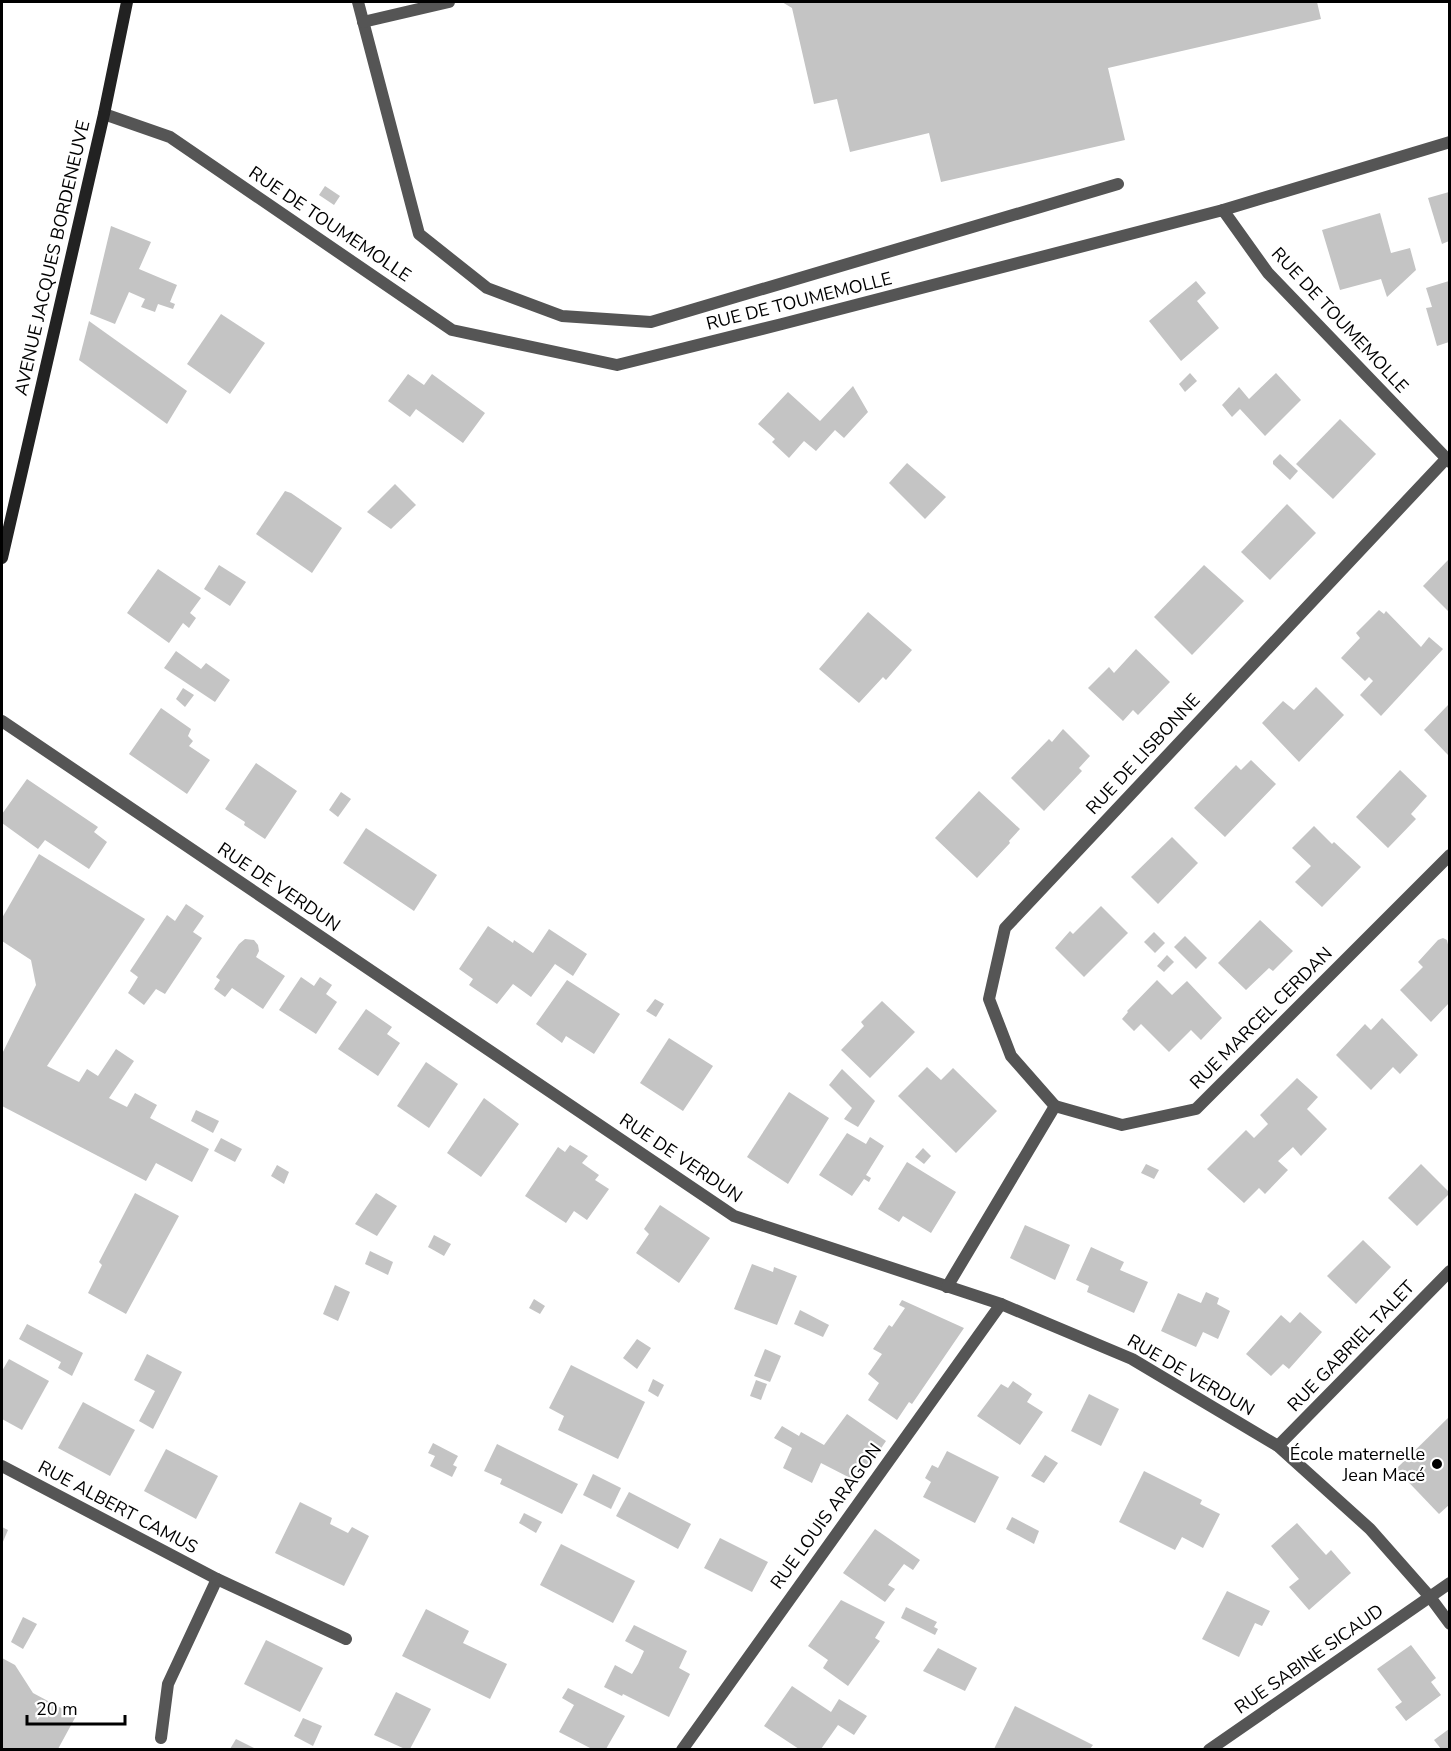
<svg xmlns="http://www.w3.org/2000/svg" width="1451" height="1751" font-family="'Nunito Sans',sans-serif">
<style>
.building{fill:#c4c4c4}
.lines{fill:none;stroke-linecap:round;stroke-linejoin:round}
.lane{stroke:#555;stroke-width:12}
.street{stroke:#555;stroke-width:12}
.secondary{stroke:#222;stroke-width:12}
.poi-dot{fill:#000;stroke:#fff;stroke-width:2}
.labels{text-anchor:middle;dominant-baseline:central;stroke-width:4.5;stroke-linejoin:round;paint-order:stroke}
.street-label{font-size:18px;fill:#000;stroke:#fff}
.poi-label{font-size:18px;fill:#000;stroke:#fff;text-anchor:end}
</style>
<rect width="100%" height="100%" fill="#fff"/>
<!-- building -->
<g class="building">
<path d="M782,2H1317L1321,19L1108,68L1125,140L941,182L929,133L850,152L837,99L814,104L792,8Z"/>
<path d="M325,186L340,196L334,205L319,195Z"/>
<path d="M1449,192V241L1442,244L1428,198Z"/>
<path d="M1380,213L1391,253L1410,248L1416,270L1387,297L1381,279L1340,290L1322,230Z"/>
<path d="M111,226L151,242L139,269L177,285L170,302L175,304L173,309L158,304L155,312L141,307L145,299L129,292L115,324L90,314Z"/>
<path d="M1196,281L1206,293L1197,301L1219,328L1181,361L1149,321Z"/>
<path d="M1449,281V342L1437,346L1426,308L1432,307L1426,288Z"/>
<path d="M221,314L265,343L230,394L187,364Z"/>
<path d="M89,321L187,391L167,424L79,360Z"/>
<path d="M1190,373L1197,381L1185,392L1179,384Z"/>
<path d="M1276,373L1301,400L1265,436L1240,409L1232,417L1222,405L1239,387L1249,399Z"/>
<path d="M408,374L424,385L432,374L485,413L463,443L416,409L410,417L388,401Z"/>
<path d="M853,386L868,412L844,438L835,430L816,451L804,441L789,458L772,442L775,439L758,424L788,392L820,421Z"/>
<path d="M1340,419L1376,454L1333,499L1296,464Z"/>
<path d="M1280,454L1298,471L1290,480L1273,464V461Z"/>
<path d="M907,463L946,497L925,519L889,483Z"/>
<path d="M395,484L416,505L391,529L367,512Z"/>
<path d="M285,491L291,493L342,528L312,573L256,534Z"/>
<path d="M1287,504L1316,533L1270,580L1241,552Z"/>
<path d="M1449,559V612L1423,586Z"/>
<path d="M219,565L246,582L230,606L204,589Z"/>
<path d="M1204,565L1244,601L1192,655L1154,617Z"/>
<path d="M158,569L201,598L190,613L196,618L189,628L183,623L169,643L127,613Z"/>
<path d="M1379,610L1384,614L1386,611L1421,647L1429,637L1443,649L1381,716L1360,695L1373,681L1369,677L1365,681L1341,658L1360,638L1356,633Z"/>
<path d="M868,612L912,650L886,680L883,677L859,703L819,669Z"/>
<path d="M1136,649L1170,682L1138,715L1133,710L1123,721L1088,688L1109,667L1114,673Z"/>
<path d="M176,651L201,669L206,663L230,680L215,702L164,668Z"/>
<path d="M1316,687L1344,715L1299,762L1262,723L1283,701L1294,710Z"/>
<path d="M183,688L194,695L185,707L176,699Z"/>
<path d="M1449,704V756L1424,730Z"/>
<path d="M161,708L191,729L188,736L193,741L189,746L210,760L187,794L129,754Z"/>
<path d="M1063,729L1090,756L1079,768L1082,771L1044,811L1011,778L1049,739L1052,742Z"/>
<path d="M1251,760L1276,784L1225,837L1194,808L1236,765L1241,770Z"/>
<path d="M256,763L297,791L265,839L244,825L245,822L225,809Z"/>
<path d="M1400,770L1427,796L1411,814L1416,819L1388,848L1356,817Z"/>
<path d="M27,779L98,827L94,832L107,842L89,869L45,840L38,849L2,823V814Z"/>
<path d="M979,791L1020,829L1009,841L1010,843L977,878L935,838Z"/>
<path d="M341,792L351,799L338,817L329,810Z"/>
<path d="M1314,826L1332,844L1334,842L1361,867L1322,907L1295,882L1311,866L1292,848Z"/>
<path d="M366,828L437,875L414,911L343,863Z"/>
<path d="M1172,837L1198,863L1158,904L1131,877Z"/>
<path d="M39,854L145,919L47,1066L79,1082L87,1069L98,1076L116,1049L134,1061L109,1098L127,1107L135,1093L157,1105L150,1118L209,1149L192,1182L156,1163L146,1181L2,1106V1054L36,985L31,960L2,941V918Z"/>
<path d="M186,904L204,916L193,932L202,938L165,994L156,989L144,1005L128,993L138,977L130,971L167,915L175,921Z"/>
<path d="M1101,906L1128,933L1084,977L1055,948L1070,931L1073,934Z"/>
<path d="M1260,920L1293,951L1273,971L1269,968L1246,990L1218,963Z"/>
<path d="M488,926L513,943L514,940L533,953L549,929L587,954L573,976L555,964L531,997L513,984L497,1004L469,985L473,979L459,969Z"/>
<path d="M1154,932L1165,943L1155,953L1144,942Z"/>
<path d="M1185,936L1207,958L1196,969L1174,947Z"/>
<path d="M1443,938L1447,940L1449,949V1003L1431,1022L1400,990L1423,967L1418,962L1438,940Z"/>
<path d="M245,939L254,940L258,945L259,951L256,957L285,976L263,1009L232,988L225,997L214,989L220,980L216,977L239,944Z"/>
<path d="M1167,955L1174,962L1164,972L1157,966Z"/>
<path d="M301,977L314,986L320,977L332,985L326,994L337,1002L316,1034L279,1010Z"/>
<path d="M567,980L620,1014L594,1054L566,1036L562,1043L536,1024Z"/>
<path d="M1157,980L1172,995L1187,981L1222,1018L1201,1040L1191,1030L1169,1052L1141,1024L1134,1031L1122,1019L1128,1012L1127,1011Z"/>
<path d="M655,999L664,1004L656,1017L646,1011Z"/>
<path d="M882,1001L915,1032L870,1078L841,1050L864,1026L861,1022Z"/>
<path d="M366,1009L392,1027L387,1034L400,1043L378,1076L338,1049Z"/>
<path d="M1382,1018L1418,1055L1400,1074L1393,1067L1371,1090L1336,1055L1365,1024L1371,1030Z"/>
<path d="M669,1038L713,1066L683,1111L640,1083Z"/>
<path d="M426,1062L458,1084L429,1128L397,1106Z"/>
<path d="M927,1067L941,1080L953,1068L997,1111L956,1153L898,1096Z"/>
<path d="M842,1069L875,1101L858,1127L844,1119L852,1108L829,1085Z"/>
<path d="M1297,1078L1318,1097L1307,1109L1327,1129L1301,1156L1293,1147L1278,1161L1288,1170L1265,1194L1259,1188L1244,1203L1207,1169L1246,1130L1254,1138L1268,1124L1260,1115Z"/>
<path d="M789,1092L829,1118L788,1184L747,1157Z"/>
<path d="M484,1098L519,1124L481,1177L447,1153Z"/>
<path d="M196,1110L219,1121L213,1133L191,1121Z"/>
<path d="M847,1133L866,1144L870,1137L884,1146L866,1175L871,1178L869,1182L864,1179L852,1196L819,1175Z"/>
<path d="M221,1138L242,1149L235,1162L214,1151Z"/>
<path d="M570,1145L588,1156L582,1163L599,1175L595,1180L609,1189L587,1220L574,1211L566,1223L525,1196L558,1147L565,1152Z"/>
<path d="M923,1148L931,1156L924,1164L915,1157Z"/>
<path d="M907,1162L956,1192L931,1233L903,1216L899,1222L878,1209Z"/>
<path d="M1146,1164L1159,1170L1154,1179L1141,1173Z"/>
<path d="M1421,1164L1450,1193L1417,1226L1388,1198Z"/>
<path d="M277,1165L289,1172L284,1184L271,1176Z"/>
<path d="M135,1193L179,1216L126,1314L88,1293L102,1265L99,1262Z"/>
<path d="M376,1193L397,1206L377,1236L355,1224Z"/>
<path d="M660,1205L710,1238L679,1283L636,1253L649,1234L644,1229Z"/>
<path d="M1025,1225L1070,1245L1055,1280L1010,1258Z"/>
<path d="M434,1235L451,1244L444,1256L428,1247Z"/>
<path d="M1363,1240L1391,1267L1356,1304L1327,1276Z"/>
<path d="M1091,1247L1124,1262L1120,1270L1148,1282L1134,1313L1087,1292L1089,1286L1076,1280Z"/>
<path d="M370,1251L393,1262L388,1275L365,1264Z"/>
<path d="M752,1264L773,1272L774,1267L797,1276L777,1325L734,1309Z"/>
<path d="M335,1285L350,1292L338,1321L323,1314Z"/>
<path d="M1206,1292L1219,1298L1217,1304L1230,1311L1218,1339L1203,1332L1196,1347L1161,1331L1178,1293L1201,1303Z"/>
<path d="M534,1299L545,1306L540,1314L529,1308Z"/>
<path d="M902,1300L964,1328L912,1404L909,1402L897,1420L868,1400L879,1383L868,1374L882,1354L873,1349L889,1325L892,1327L905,1308L899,1305Z"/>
<path d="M800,1310L829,1325L823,1337L794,1324Z"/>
<path d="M1300,1312L1322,1332L1289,1369L1283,1364L1271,1376L1246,1354L1281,1315L1290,1323Z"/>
<path d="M27,1324L83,1353L72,1376L58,1368L61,1362L19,1339Z"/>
<path d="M637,1339L651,1348L637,1369L623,1358Z"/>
<path d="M765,1349L781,1356L770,1382L754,1376Z"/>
<path d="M147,1354L182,1372L153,1429L139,1421L155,1391L134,1380Z"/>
<path d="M9,1359L49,1381L22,1430L2,1419V1371Z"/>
<path d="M571,1365L645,1402L618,1459L558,1430L564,1416L549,1408Z"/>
<path d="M653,1379L664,1385L658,1397L648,1391Z"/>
<path d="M756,1380L767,1384L761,1400L750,1396Z"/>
<path d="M1013,1381L1032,1394L1027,1402L1043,1412L1020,1445L977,1416L1001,1384L1008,1388Z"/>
<path d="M1089,1394L1119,1409L1101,1446L1071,1431Z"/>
<path d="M83,1402L135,1430L110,1476L58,1448Z"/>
<path d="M847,1414L886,1441L858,1482L821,1463L812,1483L783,1468L792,1448L774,1438L782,1426L799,1436L801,1432L824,1445Z"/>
<path d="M1449,1417V1505L1439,1514L1396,1469Z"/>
<path d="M433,1443L458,1456L453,1465L457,1467L452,1477L430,1466L435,1456L428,1453Z"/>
<path d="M497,1444L578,1484L562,1514L500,1484L502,1479L484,1471Z"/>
<path d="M166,1449L218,1476L196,1519L144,1491Z"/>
<path d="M947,1451L999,1477L975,1523L923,1497L931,1482L925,1478L932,1465L938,1468Z"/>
<path d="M1045,1455L1058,1463L1044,1483L1031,1476Z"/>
<path d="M1144,1471L1202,1500L1200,1504L1220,1514L1203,1548L1182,1537L1175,1550L1119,1522Z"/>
<path d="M593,1474L621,1488L611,1509L583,1495Z"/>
<path d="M629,1492L691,1524L678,1549L616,1516Z"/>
<path d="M300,1502L332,1518L330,1524L348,1533L352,1527L369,1536L344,1586L275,1553Z"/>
<path d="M524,1513L542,1522L536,1533L519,1523Z"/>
<path d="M1012,1517L1039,1531L1034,1544L1006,1529Z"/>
<path d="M1297,1523L1326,1555L1331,1550L1351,1573L1309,1610L1289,1587L1299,1579L1271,1546Z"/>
<path d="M2,1527L8,1530L2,1544Z"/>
<path d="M875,1529L920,1560L913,1570L904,1564L888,1585L895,1589L885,1602L843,1573Z"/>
<path d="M720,1538L768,1562L752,1592L704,1568Z"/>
<path d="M561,1544L635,1581L613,1623L540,1585Z"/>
<path d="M1227,1591L1270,1611L1262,1626L1255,1623L1239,1657L1202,1639Z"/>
<path d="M841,1600L885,1622L875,1638L880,1641L848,1686L823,1668L828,1660L808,1646Z"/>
<path d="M906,1607L937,1622L934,1627L938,1629L935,1635L901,1618Z"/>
<path d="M426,1609L469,1631L463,1643L507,1664L490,1699L402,1656Z"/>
<path d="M23,1617L37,1624L23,1649L11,1642Z"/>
<path d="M634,1625L687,1651L679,1668L690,1674L669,1717L623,1694L622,1696L604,1687L615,1665L632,1674L638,1664L644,1651L625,1641Z"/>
<path d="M266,1640L323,1668L300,1712L244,1684Z"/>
<path d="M1411,1645L1436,1678L1431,1682L1441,1695L1406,1721L1395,1707L1402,1702L1377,1669Z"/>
<path d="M938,1648L977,1668L965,1691L923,1671Z"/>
<path d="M2,1658L15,1665L33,1693L76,1716L58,1749H2Z"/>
<path d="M792,1686L831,1712L839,1699L867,1716L854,1735L838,1725L821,1749H799L764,1726Z"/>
<path d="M568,1688L625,1716L606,1749H592L559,1732L574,1705L562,1698Z"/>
<path d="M396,1692L431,1709L410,1749H405L374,1735Z"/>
<path d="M1015,1706L1093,1745L1090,1749H994Z"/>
<path d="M303,1718L322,1726L313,1746L294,1736Z"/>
<path d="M1449,1729V1749H1441L1434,1740Z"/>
<path d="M236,1739L256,1749H230Z"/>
</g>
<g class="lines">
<!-- lane -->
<g class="lane">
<path d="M358,2L419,234L487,288L562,316L651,322L1118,184"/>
<path d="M363,22L449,2"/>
</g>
<!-- street -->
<g class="street">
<path d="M104,114L170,137L452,330L617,365L782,324L1223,210L1268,273L1450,462"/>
<path d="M1223,210L1450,142"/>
<path d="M2,721L734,1216L1001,1304L1132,1359L1278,1446L1370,1529L1430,1597L1450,1624"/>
<path d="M1055,1106L1011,1056L989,999L1005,928L1446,459"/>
<path d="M947,1287L1055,1106L1122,1125L1196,1109L1450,855"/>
<path d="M1278,1446L1450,1271"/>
<path d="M2,1466L217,1579L168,1684L161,1738"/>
<path d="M217,1579L346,1639"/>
<path d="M682,1750L1001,1304"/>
<path d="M1209,1750L1450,1583"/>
</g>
<!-- secondary -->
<path class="secondary" d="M2,558L104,114L127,2"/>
</g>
<!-- markers -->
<circle class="poi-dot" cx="1437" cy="1464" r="6"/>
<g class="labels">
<!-- street labels -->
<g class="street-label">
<text transform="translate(330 224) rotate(34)">RUE DE TOUMEMOLLE</text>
<text transform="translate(52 258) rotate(-77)">AVENUE JACQUES BORDENEUVE</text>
<text transform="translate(799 301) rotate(-14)">RUE DE TOUMEMOLLE</text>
<text transform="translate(1340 320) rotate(47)">RUE DE TOUMEMOLLE</text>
<text transform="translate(1143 754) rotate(-47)">RUE DE LISBONNE</text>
<text transform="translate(279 887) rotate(34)">RUE DE VERDUN</text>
<text transform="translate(1261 1018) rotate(-45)">RUE MARCEL CERDAN</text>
<text transform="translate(681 1158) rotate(34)">RUE DE VERDUN</text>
<text transform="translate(1351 1346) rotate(-46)">RUE GABRIEL TALET</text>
<text transform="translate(1191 1375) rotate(30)">RUE DE VERDUN</text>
<text transform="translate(118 1507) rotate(28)">RUE ALBERT CAMUS</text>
<text transform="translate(826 1516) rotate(-54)">RUE LOUIS ARAGON</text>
<text transform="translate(1309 1659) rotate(-35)">RUE SABINE SICAUD</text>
</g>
<!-- poi labels -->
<g class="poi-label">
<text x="1425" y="1454">École maternelle<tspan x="1425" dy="21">Jean Macé</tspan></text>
</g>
</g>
<!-- border -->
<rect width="1451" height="1751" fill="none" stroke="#000000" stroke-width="6"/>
<!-- scale -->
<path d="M27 1715v9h98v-9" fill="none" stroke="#000000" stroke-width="3"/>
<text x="36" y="1715" font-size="18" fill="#000000" stroke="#ffffff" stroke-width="4.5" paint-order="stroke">20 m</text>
</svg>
